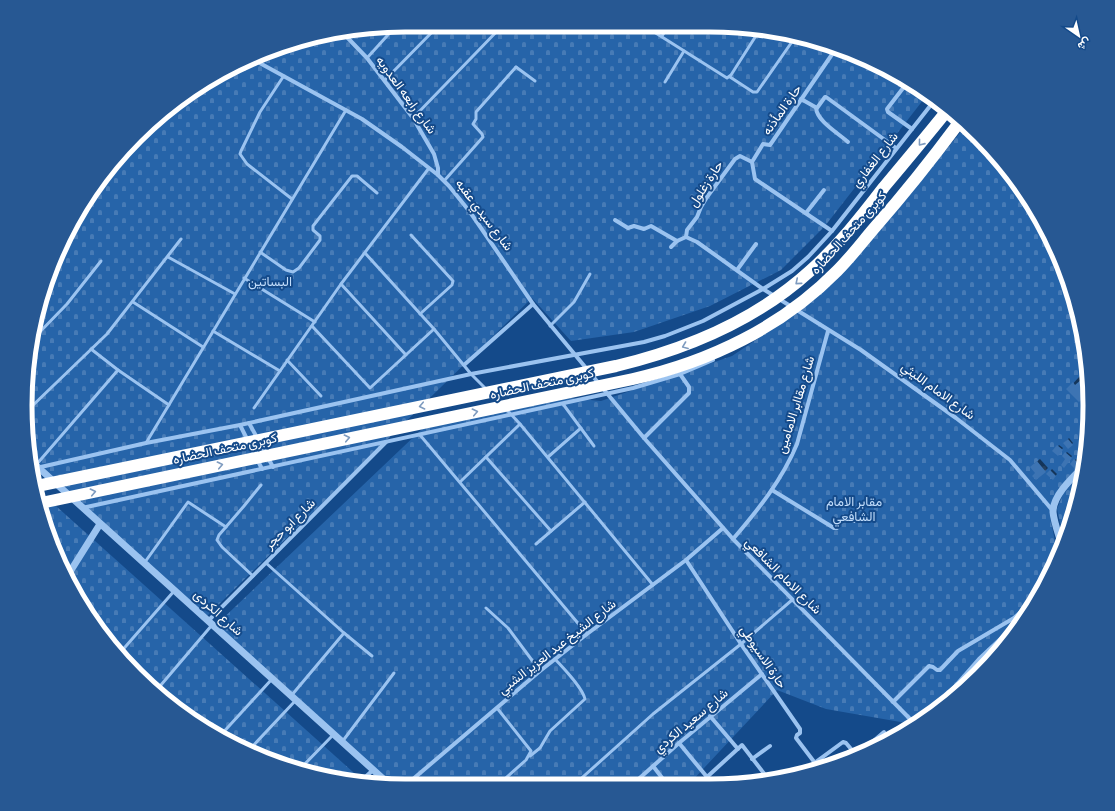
<svg xmlns="http://www.w3.org/2000/svg" width="1115" height="811" font-family="'Sofia Sans Condensed',Vazirmatn,sans-serif">
<style>
.cemetery{fill:url(#cemetery-stones)}
.shadow{fill:#0007}
.building{fill:#3d74b3}
.lines{fill:none;stroke-linecap:round;stroke-linejoin:round}
.service{stroke:#9bc3f0;stroke-width:3}
.minor{stroke:#9bc3f0;stroke-width:4}
.tertiary{stroke:#9bc3f0;stroke-width:7}
.motorway-bridge{stroke:#fff;stroke-width:12}
.oneway{stroke:#7e9bbf}
.labels{text-anchor:middle;dominant-baseline:central;stroke-width:4;stroke-linejoin:round;paint-order:stroke}
.street-label{font-size:13px;fill:#fff;stroke:#144a8a}
.park-label{font-size:13px;fill:#c2ddfb;stroke:#144a8a}
.rim{fill:none;stroke:#fff;stroke-width:5}
</style>
<defs>
<pattern id="cemetery-stones" width="16" height="16" patternUnits="userSpaceOnUse"><rect width="16" height="16" fill="#2664a9"/><path d="M2 7V4a2 2 0 0 1 4 0v3zM10 15v-3a2 2 0 0 1 4 0v3z" fill="#477bb6"/></pattern>
</defs>
<rect width="100%" height="100%" fill="#144a8a"/>
<!-- cemetery -->
<g class="cemetery">
<path d="M406,25H710L808,38L921,89L927,95L825,226L781,270L710,306L634,332L571,341L532,298L206,617L28,453V356L64,237L119,155L194,89L307,38Z"/>
<path d="M963,129L1011,174L1051,237L1077,307L1089,380L1087,455L1086,458L1058,489L1050,517L1055,541L1060,550L1039,596L996,656L941,707L912,724L826,709L777,690L690,783L392,785L216,625L422,429L568,398L601,401L732,356L787,319L893,215Z"/>
<path d="M1083,471L1070,528L1064,540L1057,509L1063,494Z"/>
<path d="M37,489L353,772L364,782L307,773L215,735L155,692L104,637L54,551Z"/>
</g>
<!-- shadow -->
<g class="shadow">
<path d="M1088,374L1089,392L1068,389L1080,376L1083,379Z"/>
<path d="M1069,438L1073,443L1068,448L1064,443Z"/>
<path d="M1059,445L1063,448L1058,454L1054,451Z"/>
<path d="M1067,452L1072,456L1066,465L1067,459L1063,456Z"/>
<path d="M1040,459L1048,468L1045,471L1034,464Z"/>
<path d="M1076,459L1080,463L1075,468L1071,464Z"/>
<path d="M1052,469L1057,474L1053,479L1048,474Z"/>
</g>
<!-- building -->
<g class="building">
<path d="M1082,379L1089,387V393L1079,402L1066,389L1073,382L1075,385Z"/>
<path d="M1088,422L1087,433L1082,429Z"/>
<path d="M1085,434L1087,436L1086,444L1081,438Z"/>
<path d="M1068,439L1073,445L1068,449L1063,443Z"/>
<path d="M1057,445L1063,450L1058,456L1052,451Z"/>
<path d="M1086,448L1087,449L1086,456L1083,459L1078,454Z"/>
<path d="M1065,452L1072,458L1064,468L1061,465L1065,459L1062,456Z"/>
<path d="M1074,459L1080,465L1075,469L1070,464Z"/>
<path d="M1037,461L1046,472L1036,480L1032,476L1035,473L1030,467Z"/>
<path d="M1050,470L1056,476L1053,480L1046,474Z"/>
<path d="M1072,517L1070,528L1069,530L1065,526Z"/>
</g>
<g class="lines">
<!-- service -->
<g class="service">
<path d="M643,25L727,78L731,75L759,31"/>
<path d="M662,36L669,25"/>
<path d="M367,58L396,26"/>
<path d="M516,67L535,81"/>
<path d="M283,77L260,112L241,151L240,154L247,164L292,199"/>
<path d="M730,77L753,92H757L796,36"/>
<path d="M385,80L439,25"/>
<path d="M665,82L684,51"/>
<path d="M413,118L503,25"/>
<path d="M444,181L483,137L482,134L473,124L476,119V112L516,67"/>
<path d="M411,235L453,281L452,285L420,314"/>
<path d="M260,252L286,270L293,272L299,268L320,240V236L313,230V226L352,176H357L377,193"/>
<path d="M365,253L434,329L471,374L486,389"/>
<path d="M168,257L235,294"/>
<path d="M244,278L315,322"/>
<path d="M341,284L406,355"/>
<path d="M133,302L203,347"/>
<path d="M312,326L370,388L434,329"/>
<path d="M550,326L574,302L590,274"/>
<path d="M213,331L280,371"/>
<path d="M34,338L67,304L101,261"/>
<path d="M91,349L118,370L169,405"/>
<path d="M287,360L321,396"/>
<path d="M563,404L594,446"/>
<path d="M254,408L341,284L429,168"/>
<path d="M28,410L107,334L181,239"/>
<path d="M507,410L520,424L653,585"/>
<path d="M420,435L587,634"/>
<path d="M146,443L346,110"/>
<path d="M486,457L551,531"/>
<path d="M548,457L581,428"/>
<path d="M36,465L118,370"/>
<path d="M460,482L520,424"/>
<path d="M536,544L585,502"/>
<path d="M145,562L188,502L226,527"/>
<path d="M266,563L344,633L372,656"/>
<path d="M253,576L222,547L217,540L219,535L244,506L261,485"/>
<path d="M486,608L508,628L540,671"/>
<path d="M119,654L175,590"/>
<path d="M155,692L212,625"/>
<path d="M291,696L344,633"/>
<path d="M497,708L531,751L526,760L499,784"/>
<path d="M219,737L272,679"/>
<path d="M342,742L394,673"/>
<path d="M250,749L296,700"/>
<path d="M530,756L540,748L550,731L585,699C582,687 564,669 555,659"/>
<path d="M299,770L333,735"/>
<path d="M575,784L653,714L741,644L792,600"/>
</g>
<!-- minor -->
<g class="minor">
<path d="M343,33L367,58L413,118L434,154L438,168V175"/>
<path d="M256,61L362,119L402,147L438,175L449,186L470,212L533,304L644,438L733,539L914,723"/>
<path d="M907,83L887,109L888,112L912,129"/>
<path d="M801,99L817,108L825,97H826L896,148"/>
<path d="M816,108C817,121 838,133 848,142"/>
<path d="M752,162L740,156L735,159L707,197L701,207L697,217L687,230L686,237L697,242L763,289L861,350L956,418L1010,460L1053,511"/>
<path d="M806,213L824,190"/>
<path d="M615,220L628,228L634,226L644,229L651,226L677,241"/>
<path d="M832,231L755,179L752,162L763,144L770,145L835,50"/>
<path d="M671,247L677,241L686,237"/>
<path d="M737,270L756,244"/>
<path d="M464,365L533,304"/>
<path d="M249,423L273,467"/>
<path d="M240,425L262,469"/>
<path d="M644,438L689,393V387L680,374"/>
<path d="M32,469L146,443L240,425L471,374L644,342L665,336L703,321L763,289L792,271L808,257L832,231L934,101"/>
<path d="M772,490L834,528H837L844,516L854,521"/>
<path d="M82,508L633,388L680,374L713,360"/>
<path d="M733,539C758,510 782,480 797,444L828,331"/>
<path d="M686,560L741,644L800,729V733L797,735L796,738L815,763"/>
<path d="M208,621L386,442"/>
<path d="M989,650L997,655"/>
<path d="M952,697L951,691L979,659L1010,630"/>
<path d="M893,702L929,666L933,667L937,670H940L958,651L1014,618L1024,609"/>
<path d="M710,716L738,749"/>
<path d="M679,743L707,777L742,745L769,780"/>
<path d="M856,756L884,732"/>
<path d="M752,759L770,746"/>
<path d="M653,766L666,783"/>
<path d="M805,770L843,742L846,743L857,756"/>
<path d="M360,782L373,770"/>
<path d="M633,784L679,743L762,674"/>
<path d="M406,785L540,671L587,634L686,560L723,528"/>
</g>
<!-- tertiary -->
<g class="tertiary">
<path d="M30,460L390,785"/>
<path d="M1062,546C1059,535 1054,523 1053,512C1053,495 1073,477 1084,466"/>
<path d="M68,575L100,524"/>
</g>
<!-- motorway-bridge -->
<g class="motorway-bridge">
<path d="M37,486L616,366C687,349 755,321 810,271C838,246 861,217 884,187C905,162 925,138 946,112"/>
<path d="M41,503L633,379C709,362 782,327 837,271C851,257 863,241 876,226C905,193 932,159 958,124"/>
</g>
</g>
<!-- one-way arrows -->
<defs><path id="oneway-chevron" d="M-2-3.5L2.5 0L-2 3.5" fill="none" stroke-width="1.6" stroke-linecap="round" stroke-linejoin="round"/></defs>
<g class="oneway">
<use href="#oneway-chevron" transform="translate(921 143) rotate(129)"/>
<use href="#oneway-chevron" transform="translate(798 282) rotate(140)"/>
<use href="#oneway-chevron" transform="translate(685 346) rotate(159)"/>
<use href="#oneway-chevron" transform="translate(422 406) rotate(168)"/>
<use href="#oneway-chevron" transform="translate(475 412) rotate(-12)"/>
<use href="#oneway-chevron" transform="translate(347 438) rotate(-12)"/>
<use href="#oneway-chevron" transform="translate(220 465) rotate(-12)"/>
<use href="#oneway-chevron" transform="translate(93 492) rotate(-12)"/>
</g>
<g class="labels">
<!-- street labels -->
<g class="street-label">
<text transform="translate(406 95) rotate(54)">شارع رابعه العدويه</text>
<text transform="translate(782 110) rotate(-55)">حارة المأذنه</text>
<text transform="translate(875 160) rotate(-52)">شارع الغفاري</text>
<text transform="translate(706 184) rotate(-57)">حارة زغلول</text>
<text transform="translate(484 215) rotate(53)">شارع سيدي عقبه</text>
<text transform="translate(849 233) rotate(-48)">كوبرى متحف الحضاره</text>
<text transform="translate(542 384) rotate(-12)">كوبرى متحف الحضاره</text>
<text transform="translate(938 391) rotate(36)">شارع الامام الليثي</text>
<text transform="translate(796 405) rotate(-73)">شارع مقاابر الامامين</text>
<text transform="translate(225 449) rotate(-12)">كوبرى متحف الحضاره</text>
<text transform="translate(290 524) rotate(-45)">شارع ابو حجر</text>
<text transform="translate(783 576) rotate(45)">شارع الامام الشافعي</text>
<text transform="translate(218 613) rotate(42)">شارع الكردى</text>
<text transform="translate(557 647) rotate(-38)">شارع الشيخ عبد العزيز الشبي</text>
<text transform="translate(763 657) rotate(56)">حارة الاسيوطي</text>
<text transform="translate(691 721) rotate(-40)">شارع سعيد الكردي</text>
</g>
<!-- park labels -->
<g class="park-label">
<text x="270" y="282">البساتين</text>
<text x="854" y="502">مقابر الامام<tspan x="854" dy="15">الشافعي</tspan></text>
</g>
</g>
<!-- crop -->
<path d="M0 0H1115V811H0ZM405 32H710A373 373 0 0 1 1083 405V406A373 373 0 0 1 710 779H405A373 373 0 0 1 32 406V405A373 373 0 0 1 405 32Z" fill="#275893" fill-rule="evenodd"/>
<path class="rim" d="M405 32H710A373 373 0 0 1 1083 405V406A373 373 0 0 1 710 779H405A373 373 0 0 1 32 406V405A373 373 0 0 1 405 32Z"/>
<!-- north arrow -->
<g transform="translate(1079 36) rotate(146)" stroke="#144a8a" stroke-width="3" paint-order="stroke">
<path d="M0-3L7 15L0 10L-7 15Z" fill="#ffffff"/>
<text y="-6" font-size="11" font-weight="bold" text-anchor="middle" fill="#ffffff">ش</text>
</g>
</svg>
